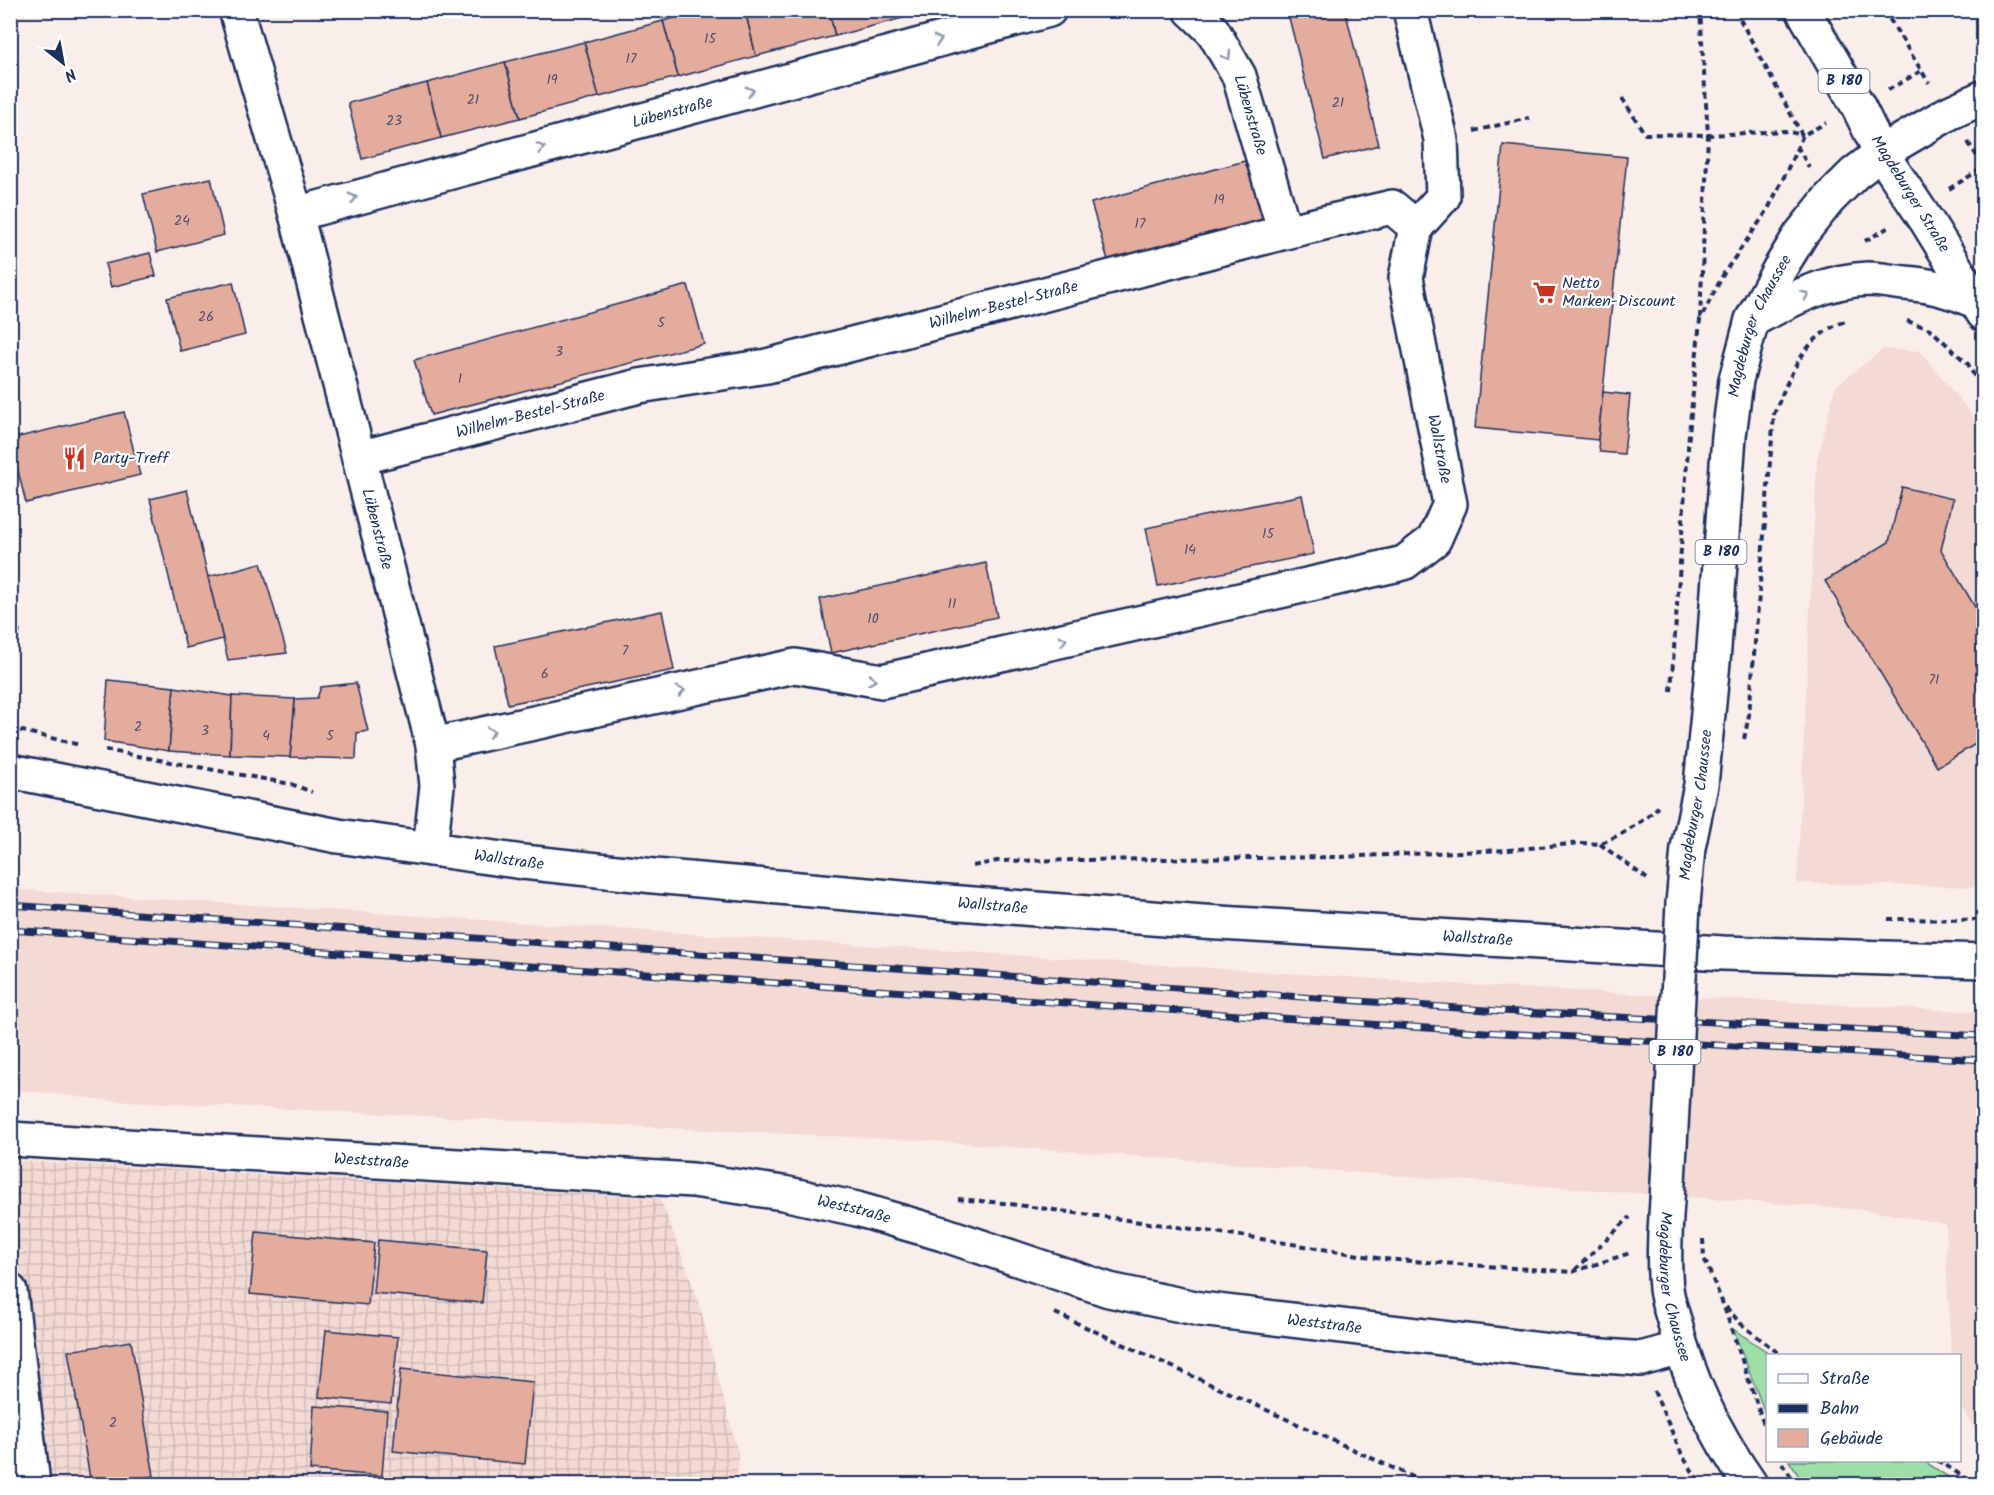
<svg xmlns="http://www.w3.org/2000/svg" width="1994" height="1495" font-family="Kalam,sans-serif">
<style>
.built{fill:#f3dad4}
.industrial{fill:url(#industrial-grid)}
.grass{fill:#9edfa8;stroke:#5c8783;stroke-width:1.5}
.building{fill:#e4ac9d;stroke:#1b2f5e;stroke-width:1.5}
.lines{fill:none;stroke-linecap:round;stroke-linejoin:round}
.minor-casing{stroke:#1b2f5e;stroke-width:38}
.major-casing{stroke:#1b2f5e;stroke-width:38}
.path{stroke:#1b2f5e;stroke-width:4;stroke-dasharray:6 4.5;stroke-linecap:butt}
.minor{stroke:#fff;stroke-width:33}
.major{stroke:#fff;stroke-width:33}
.rail-casing{stroke:#1b2f5e;stroke-width:7}
.rail{stroke:#fff;stroke-width:4.5;stroke-dasharray:14;stroke-linecap:butt}
.major-bridge-casing{stroke:#1b2f5e;stroke-width:38;stroke-linecap:butt}
.major-bridge{stroke:#fff;stroke-width:33}
.oneway{stroke:#8d97ae}
.labels{text-anchor:middle;dominant-baseline:central;stroke-width:4.5;stroke-linejoin:round;paint-order:stroke}
.number-label{font-size:14px;fill:#4d4e6e}
.shield{fill:#fff;stroke:#5f6d8e;stroke-width:1.5}
.shield-label{font-size:15px;font-weight:bold;fill:#1b2f5e}
.street-label{font-size:16px;fill:#1b2f5e;stroke:#fff}
.poi-label{font-size:16px;fill:#1b2f5e;stroke:#fff;text-anchor:start}
</style>
<defs>
<pattern id="industrial-grid" width="8" height="8" patternUnits="userSpaceOnUse" patternTransform="scale(1.5)"><rect width="8" height="8" fill="#f3dad4"/><path d="M0 4h8M4 0v8" fill="none" stroke="#d0bbb8"/></pattern>
</defs>
<rect width="100%" height="100%" fill="#faeeeb"/>
<filter id="ink" filterUnits="userSpaceOnUse"><feTurbulence type="fractalNoise" baseFrequency=".0167" numOctaves="2"/><feDisplacementMap in="SourceGraphic" scale="12" xChannelSelector="R" yChannelSelector="G"/><feConvolveMatrix kernelMatrix="1 2 1 2 8 2 1 2 1" color-interpolation-filters="sRGB"/></filter>
<g filter="url(#ink)">
<!-- built -->
<g class="built">
<path d="M1883,349L1920,351L1969,411L1983,433V887L1797,883L1817,460L1835,387Z"/>
<path d="M10,889L1500,987L1983,1012V1443L1960,1406V1356L1951,1355L1947,1280L1946,1224L1865,1210L932,1141L105,1100L11,1089Z"/>
</g>
<!-- industrial -->
<path class="industrial" d="M10,1160L660,1198L698,1299L738,1454L737,1484H11Z"/>
<!-- grass -->
<g class="grass">
<path d="M1733,1329L1772,1355L1768,1356L1767,1418Z"/>
<path d="M1789,1461H1924L1959,1484H1804Z"/>
</g>
<!-- building -->
<g class="building">
<path d="M705,10H745L756,56L678,77L663,21Z"/>
<path d="M745,10H829L835,36L756,56Z"/>
<path d="M829,10H913L914,15L835,36Z"/>
<path d="M913,10H933L914,15Z"/>
<path d="M1287,10H1345L1379,145L1325,159Z"/>
<path d="M663,21L678,77L599,97L584,42Z"/>
<path d="M584,42L599,97L520,118L505,62Z"/>
<path d="M505,62L520,118L441,138L427,83Z"/>
<path d="M427,83L441,138L362,159L348,103Z"/>
<path d="M1503,145L1627,157L1598,440L1475,428Z"/>
<path d="M1245,161L1264,220L1108,260L1091,203Z"/>
<path d="M211,178L224,235L157,252L143,194Z"/>
<path d="M150,253L156,276L111,287L105,264Z"/>
<path d="M233,282L245,335L180,351L167,298Z"/>
<path d="M688,285L704,344L431,415L414,360Z"/>
<path d="M1603,392L1630,395L1624,454L1600,452L1598,440Z"/>
<path d="M124,412L140,475L26,503L10,439Z"/>
<path d="M1902,487L1953,499L1941,550L1984,622V739L1937,767L1825,581L1889,542Z"/>
<path d="M187,490L223,639L186,648L150,499Z"/>
<path d="M1302,495L1314,554L1158,586L1146,528Z"/>
<path d="M261,563L287,653L228,660L208,577Z"/>
<path d="M986,563L997,617L831,653L820,599Z"/>
<path d="M662,611L674,670L508,704L495,646Z"/>
<path d="M10,628L20,631L10,667Z"/>
<path d="M108,680L174,687L169,751L104,741Z"/>
<path d="M356,683L368,731L357,733L356,759L290,757L295,699L317,698L321,687Z"/>
<path d="M174,687L232,696L230,755L169,751Z"/>
<path d="M232,696L295,699L290,757L230,755Z"/>
<path d="M256,1232L374,1243L368,1305L250,1294Z"/>
<path d="M378,1240L487,1250L482,1303L373,1293Z"/>
<path d="M326,1330L398,1337L391,1404L319,1397Z"/>
<path d="M131,1341L154,1476L104,1484H91L68,1351Z"/>
<path d="M401,1369L533,1382L525,1464L393,1451Z"/>
<path d="M314,1406L387,1411L382,1476L310,1470Z"/>
</g>
<g class="lines">
<defs>
<g id="minor">
<path id="s1" d="M236,10L296,214L433,745L437,786L430,849"/>
<path id="s2" d="M1191,10L1213,31L1239,76L1285,232"/>
<path d="M1984,97L1949,113L1881,153L1928,223L1984,314"/>
<path id="s3" d="M296,214L1049,10"/>
<path d="M1752,320C1788,301 1826,280 1868,279C1880,279 1893,282 1905,283C1930,285 1952,290 1975,301"/>
<path id="s4" d="M359,458L639,386L767,366L1285,232L1392,207L1416,227L1443,197L1441,139L1410,10"/>
<path d="M433,745L795,666L882,681L1404,563L1434,540L1450,504L1406,278L1416,227"/>
<path id="s5" d="M10,771L338,836L523,862L654,876L947,902L1203,922L1723,953L1984,961"/>
<path id="s6" d="M10,1139L693,1180L783,1193L857,1209L943,1234L1109,1290L1200,1309L1575,1354L1632,1358L1641,1359L1681,1348"/>
<path d="M10,1291L33,1484"/>
</g>
<g id="major">
<path id="s7" d="M1683,904L1688,848L1701,785L1713,662L1729,436L1736,380L1752,320L1779,270L1801,234L1829,199L1854,174L1881,153L1858,106L1803,10"/>
<path id="s8" d="M1667,1201C1665,1229 1663,1259 1666,1288C1667,1300 1672,1312 1675,1324C1689,1382 1716,1435 1750,1484"/>
</g>
</defs>
<!-- minor casing -->
<use href="#minor" class="minor-casing"/>
<!-- major casing -->
<use href="#major" class="major-casing"/>
<!-- path -->
<g class="path">
<path d="M1735,10L1802,135"/>
<path d="M1884,10L1929,83"/>
<path d="M1888,90L1921,71"/>
<path d="M1622,98L1645,134L1708,135L1785,131L1803,135"/>
<path d="M1474,131L1529,118"/>
<path d="M1968,142L1984,167"/>
<path d="M1797,146L1809,167"/>
<path d="M1949,189L1984,167"/>
<path d="M1865,241L1889,227"/>
<path d="M1700,318L1708,135L1700,10"/>
<path d="M1907,321L1930,329L1968,364L1984,394"/>
<path d="M1671,691L1689,434L1700,320L1724,273L1767,211L1784,177L1803,135L1826,123"/>
<path d="M10,728L80,745"/>
<path d="M1744,739L1749,715L1774,414C1790,376 1803,336 1846,321"/>
<path d="M105,750L291,784L312,792"/>
<path d="M1600,844L1650,881"/>
<path d="M973,866L997,861L1337,857L1508,850L1581,843L1600,844L1623,833L1646,818L1658,807"/>
<path d="M1888,919L1984,920"/>
<path d="M958,1199L1003,1203L1243,1236L1383,1259L1572,1272L1630,1253"/>
<path d="M1703,1239L1704,1258L1723,1304L1768,1437"/>
<path d="M1575,1270L1630,1217"/>
<path d="M1726,1307L1740,1323L1782,1356"/>
<path d="M1055,1313L1428,1484"/>
<path d="M1654,1391L1683,1457L1701,1484"/>
<path d="M1937,1460L1975,1484"/>
<path d="M1782,1463L1796,1484"/>
</g>
<!-- minor -->
<use href="#minor" class="minor"/>
<!-- major -->
<use href="#major" class="major"/>
<defs>
<g id="rail">
<path d="M10,905L1500,1011L1984,1036"/>
<path d="M10,930L1485,1032L1984,1060"/>
</g>
</defs>
<!-- rail casing -->
<use href="#rail" class="rail-casing"/>
<!-- rail -->
<use href="#rail" class="rail"/>
<defs>
<path id="major-bridge" d="M1667,1201L1683,904"/>
</defs>
<!-- major-bridge casing -->
<use href="#major-bridge" class="major-bridge-casing"/>
<!-- major-bridge -->
<use href="#major-bridge" class="major-bridge"/>
</g>
<!-- one-way arrows -->
<defs><path id="oneway-chevron" d="M-2-3.5L2.5 0L-2 3.5" fill="none" stroke-width="1.6" stroke-linecap="round" stroke-linejoin="round" transform="scale(1.5)"/></defs>
<g class="oneway">
<use href="#oneway-chevron" transform="translate(938 40) rotate(-15)"/>
<use href="#oneway-chevron" transform="translate(1227 56) rotate(60)"/>
<use href="#oneway-chevron" transform="translate(750 91) rotate(-15)"/>
<use href="#oneway-chevron" transform="translate(541 148) rotate(-15)"/>
<use href="#oneway-chevron" transform="translate(353 198) rotate(-15)"/>
<use href="#oneway-chevron" transform="translate(1805 295) rotate(-23)"/>
<use href="#oneway-chevron" transform="translate(1063 640) rotate(-13)"/>
<use href="#oneway-chevron" transform="translate(872 680) rotate(9)"/>
<use href="#oneway-chevron" transform="translate(681 691) rotate(-12)"/>
<use href="#oneway-chevron" transform="translate(491 732) rotate(-12)"/>
</g>
</g>
<!-- icons -->
<defs>
<symbol id="supermarket-bare" viewBox="-9 -9 18 18"><path d="M-6-5.5h2.5l.6 2H6L4.5 2H-2.5L-4.4-4H-6ZM-1.5 3.2a1.3 1.3 0 1 0 .1 0ZM3 3.2a1.3 1.3 0 1 0 .1 0Z" fill="#c8321e" stroke="#fff" stroke-width="2.5" paint-order="stroke"/></symbol>
<symbol id="restaurant-bare" viewBox="-9 -9 18 18"><path d="M-5-6h1v4h1v-4h1v4h1v-4h1v5L-1.5 .5V6h-2V.5L-5-1ZM5-6V6H3V1.5H1.5Q1.5-4 5-6Z" fill="#c8321e" stroke="#fff" stroke-width="2.5" paint-order="stroke"/></symbol>
</defs>
<g fill-rule="evenodd">
<use href="#supermarket-bare" x="1528" y="276" width="33" height="33"/>
<use href="#restaurant-bare" x="58" y="442" width="33" height="33"/>
</g>
<g class="labels">
<!-- number labels -->
<g class="number-label">
<text x="710" y="39">15</text>
<text x="631" y="59">17</text>
<text x="552" y="80">19</text>
<text x="473" y="100">21</text>
<text x="1338" y="103">21</text>
<text x="394" y="121">23</text>
<text x="1219" y="200">19</text>
<text x="182" y="221">24</text>
<text x="1140" y="224">17</text>
<text x="206" y="317">26</text>
<text x="661" y="323">5</text>
<text x="559" y="352">3</text>
<text x="460" y="379">1</text>
<text x="1268" y="534">15</text>
<text x="1190" y="550">14</text>
<text x="952" y="604">11</text>
<text x="873" y="619">10</text>
<text x="625" y="651">7</text>
<text x="545" y="674">6</text>
<text x="1934" y="680">71</text>
<text x="138" y="727">2</text>
<text x="205" y="731">3</text>
<text x="266" y="736">4</text>
<text x="330" y="736">5</text>
<text x="113" y="1423">2</text>
</g>
<!-- shield labels -->
<g class="shield">
<rect x="1818.5" y="69" width="51" height="24" rx="4.5"/>
<rect x="1695.5" y="540" width="51" height="24" rx="4.5"/>
<rect x="1649.5" y="1040" width="51" height="24" rx="4.5"/>
</g>
<g class="shield-label">
<text x="1844" y="81">B 180</text>
<text x="1721" y="552">B 180</text>
<text x="1675" y="1052">B 180</text>
</g>
<!-- street labels -->
<g class="street-label">
<text stroke="none"><textPath href="#s3" startOffset="390">Lübenstraße</textPath></text>
<text stroke="none"><textPath href="#s2" startOffset="123">Lübenstraße</textPath></text>
<text transform="translate(1910 194) rotate(58)">Magdeburger Straße</text>
<text stroke="none"><textPath href="#s4" startOffset="663">Wilhelm-Bestel-Straße</textPath></text>
<text stroke="none"><textPath href="#s7" startOffset="586">Magdeburger Chaussee</textPath></text>
<text stroke="none"><textPath href="#s4" startOffset="177">Wilhelm-Bestel-Straße</textPath></text>
<text transform="translate(1439 449) rotate(79)">Wallstraße</text>
<text stroke="none"><textPath href="#s1" startOffset="538">Lübenstraße</textPath></text>
<text stroke="none"><textPath href="#s7" startOffset="100">Magdeburger Chaussee</textPath></text>
<text stroke="none"><textPath href="#s5" startOffset="507">Wallstraße</textPath></text>
<text stroke="none"><textPath href="#s5" startOffset="993">Wallstraße</textPath></text>
<text stroke="none"><textPath href="#s5" startOffset="1479">Wallstraße</textPath></text>
<text stroke="none"><textPath href="#s6" startOffset="362">Weststraße</textPath></text>
<text stroke="none"><textPath href="#s6" startOffset="848">Weststraße</textPath></text>
<text stroke="none"><textPath href="#s8" startOffset="87">Magdeburger Chaussee</textPath></text>
<text stroke="none"><textPath href="#s6" startOffset="1334">Weststraße</textPath></text>
</g>
<!-- poi labels -->
<g class="poi-label">
<text x="1562" y="283">Netto<tspan x="1562" dy="18">Marken-Discount</tspan></text>
<text x="93" y="458">Party-Treff</text>
</g>
</g>
<!-- margin -->
<rect width="1994" height="1495" fill="none" stroke="#fff" stroke-width="36"/>
<rect x="18" y="18" width="1958" height="1459" fill="none" stroke="#1b2f5e" stroke-width="2" filter="url(#ink)"/>
<!-- legend -->
<rect x="1766" y="1354" width="195" height="108" fill="#ffffff" stroke="#a4acbf" stroke-width="1.5"/>
<rect x="1778" y="1374" width="30" height="9" fill="#ffffff" stroke="#a4acbf" stroke-width="1.5"/>
<text x="1820" y="1384" font-size="18" fill="#1b2f5e">Straße</text>
<rect x="1778" y="1404" width="30" height="9" fill="#1b2f5e" stroke="#a4acbf" stroke-width="1.5"/>
<text x="1820" y="1414" font-size="18" fill="#1b2f5e">Bahn</text>
<rect x="1778" y="1429" width="30" height="18" fill="#e4ac9d" stroke="#a4acbf" stroke-width="1.5"/>
<text x="1820" y="1444" font-size="18" fill="#1b2f5e">Gebäude</text>
<!-- north arrow -->
<g transform="translate(63 63) rotate(149)" stroke="#ffffff" stroke-width="4.5" paint-order="stroke">
<path d="M0-4.5L10 22L0 15L-10 22Z" fill="#1b2f5e"/>
<text y="-9" font-size="16" font-weight="bold" text-anchor="middle" fill="#1b2f5e">N</text>
</g>
</svg>
